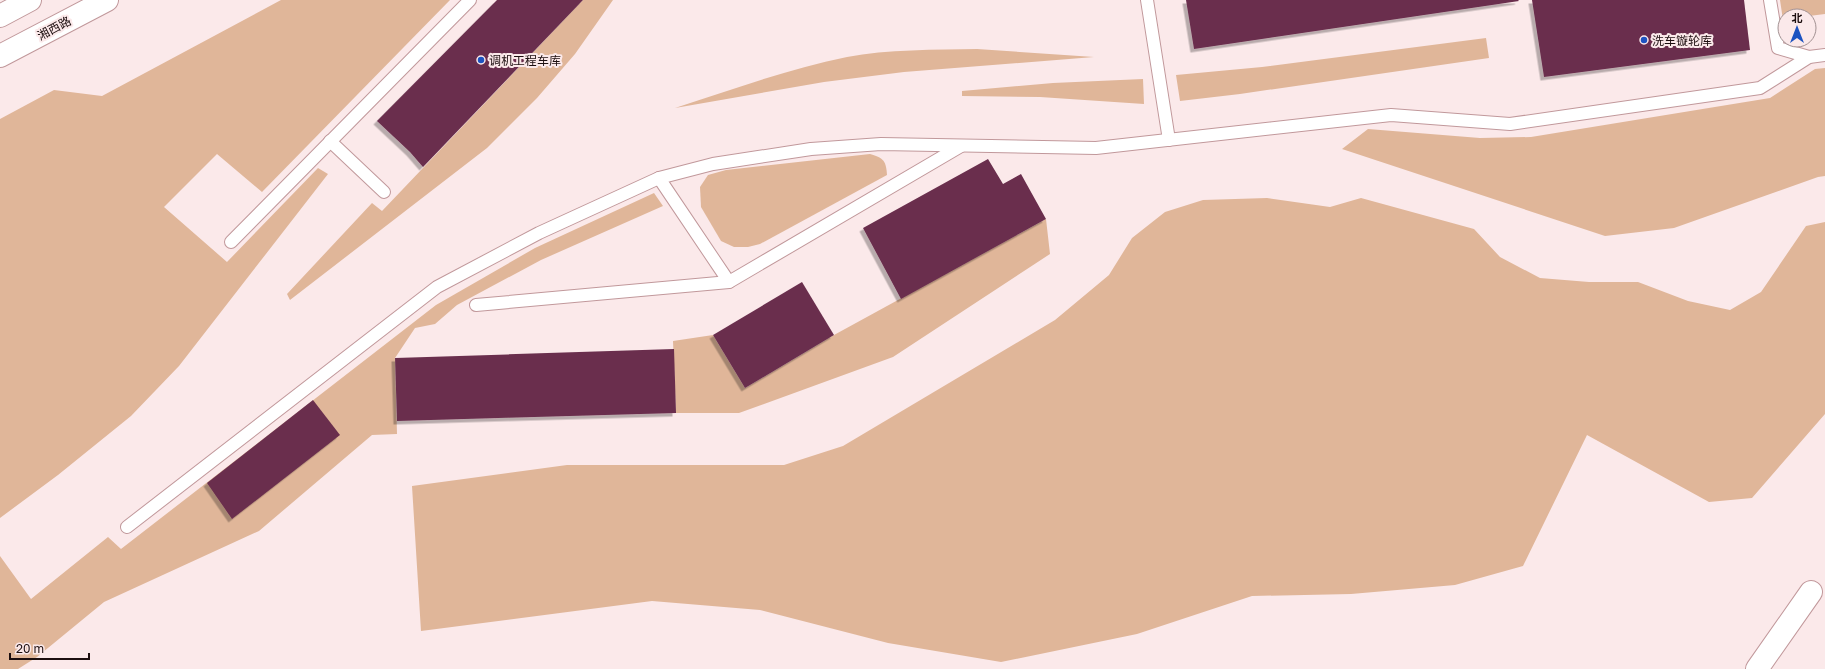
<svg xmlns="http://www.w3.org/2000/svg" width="1825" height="669" font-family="'Golos Text','Noto Sans SC',sans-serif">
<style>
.green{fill:#e0b699}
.building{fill:#6a2f4d;filter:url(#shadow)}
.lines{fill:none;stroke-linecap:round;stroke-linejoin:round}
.service-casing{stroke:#c1989b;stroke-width:14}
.minor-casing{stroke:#c1989b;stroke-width:24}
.tertiary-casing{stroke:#c1989b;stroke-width:24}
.service{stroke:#fff;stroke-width:12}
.minor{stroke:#fff;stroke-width:22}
.tertiary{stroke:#fff;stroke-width:22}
.poi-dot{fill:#1d53c0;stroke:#fbe9ea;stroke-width:1.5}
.labels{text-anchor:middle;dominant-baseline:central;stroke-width:4;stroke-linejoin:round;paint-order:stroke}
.street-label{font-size:12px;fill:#1c0e0f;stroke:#fbe9ea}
.poi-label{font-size:12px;fill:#1c0e0f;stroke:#fbe9ea;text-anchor:start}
</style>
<defs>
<filter id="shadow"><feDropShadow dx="-3.5" dy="3.5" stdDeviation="0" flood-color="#0004"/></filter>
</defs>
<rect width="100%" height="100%" fill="#fbe9ea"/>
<!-- green -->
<g class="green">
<path d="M281,0H450L262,192L217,154L164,207L227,262L318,168L328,174L179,366L131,416L58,475L0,518V119L54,90L102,96Z"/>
<path d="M583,0H613L575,54L537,98L487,148L290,300L287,294L372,203L382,211Z"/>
<path d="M1780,0H1825V14L1809,16H1785V20H1783Z"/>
<path d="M1486,38L1489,58L1240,94L1180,101L1176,75L1262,67Z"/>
<path d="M977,49L1094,57L904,72L824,82L675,108C731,90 788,69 847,57C887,49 936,50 977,49Z"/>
<path d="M1825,68V176L1818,177L1674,228L1605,236L1342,149L1368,129L1480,138L1531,137L1770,98L1815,69Z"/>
<path d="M1143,79L1144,104L1040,97L962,96V91L1053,83Z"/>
<path d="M870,154C884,158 886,161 887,175L760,244L748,247H734L721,241L701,207L700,187L708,175L726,170Z"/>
<path d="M654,193L663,206L541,260L457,305L435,324L415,328L395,358L397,434L372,435L259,531L104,602L37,657L18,669H0V556L31,599L108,537L121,549L436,305L535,248Z"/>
<path d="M1267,198L1330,207L1361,198L1474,229L1500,257L1540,278L1589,282H1638L1688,301L1730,310L1761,292L1806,226L1825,222V414L1752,498L1709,502L1587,435L1523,566L1455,585L1351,594L1252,596L1137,634L1001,662L888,643L760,610L652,601L421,631L412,486L567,465H784L843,446L1055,320L1109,275L1132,238L1165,212L1203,200Z"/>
<path d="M1046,219L1050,254L893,357L739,413H676L673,341L713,335L745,388L834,335Z"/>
</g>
<!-- building -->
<g class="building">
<path d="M497,0H583L423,167L410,152L377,121Z"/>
<path d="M1186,0H1518L1519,1L1194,49Z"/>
<path d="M1532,0H1744L1750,50L1544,77Z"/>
<path d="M988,159L1003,184L1021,174L1046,219L901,299L863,228Z"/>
<path d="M802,282L834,335L745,388L713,335Z"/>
<path d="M674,349L676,413L397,421L395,358Z"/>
<path d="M313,400L340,435L232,519L207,483Z"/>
</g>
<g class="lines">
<defs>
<g id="service">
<path d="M1147,0L1169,140"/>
<path d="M1770,0L1778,48L1809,57"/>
<path d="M330,141L384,192"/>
<path d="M659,178L729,282L961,146"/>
<path d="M231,242L470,0"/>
<path d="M476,305L729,282"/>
<path d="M127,527L437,287L539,233L659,178L713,164L811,149L881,144L1096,148L1391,115L1510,124L1760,88L1809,57L1825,55"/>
</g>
<path id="minor" d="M1757,669L1811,592"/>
<g id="tertiary">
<path d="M0,16L30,0"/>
<path d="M0,56L107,0"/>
</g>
</defs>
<!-- service casing -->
<use href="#service" class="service-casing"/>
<!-- minor casing -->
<use href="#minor" class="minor-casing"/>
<!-- tertiary casing -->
<use href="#tertiary" class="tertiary-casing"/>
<!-- service -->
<use href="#service" class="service"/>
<!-- minor -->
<use href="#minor" class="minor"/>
<!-- tertiary -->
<use href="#tertiary" class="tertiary"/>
</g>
<!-- markers -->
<g class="poi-dot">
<circle cx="1644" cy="40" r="4"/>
<circle cx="481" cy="60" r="4"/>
</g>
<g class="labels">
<!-- street labels -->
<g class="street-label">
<text transform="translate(54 28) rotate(-28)">湘西路</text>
</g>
<!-- poi labels -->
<g class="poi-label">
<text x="1652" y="40">洗车镟轮库</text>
<text x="489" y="60">调机工程车库</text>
</g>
</g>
<!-- north arrow -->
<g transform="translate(1797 28)"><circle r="19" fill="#fbe9ea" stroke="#a29192"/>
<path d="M0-3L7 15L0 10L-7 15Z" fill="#1d53c0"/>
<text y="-6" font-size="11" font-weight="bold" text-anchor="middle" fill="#1c0e0f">北</text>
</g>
<!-- scale -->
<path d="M10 653v6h79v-6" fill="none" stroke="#1c0e0f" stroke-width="2"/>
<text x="16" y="653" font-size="12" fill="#1c0e0f" stroke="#fbe9ea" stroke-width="3" paint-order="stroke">20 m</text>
</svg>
